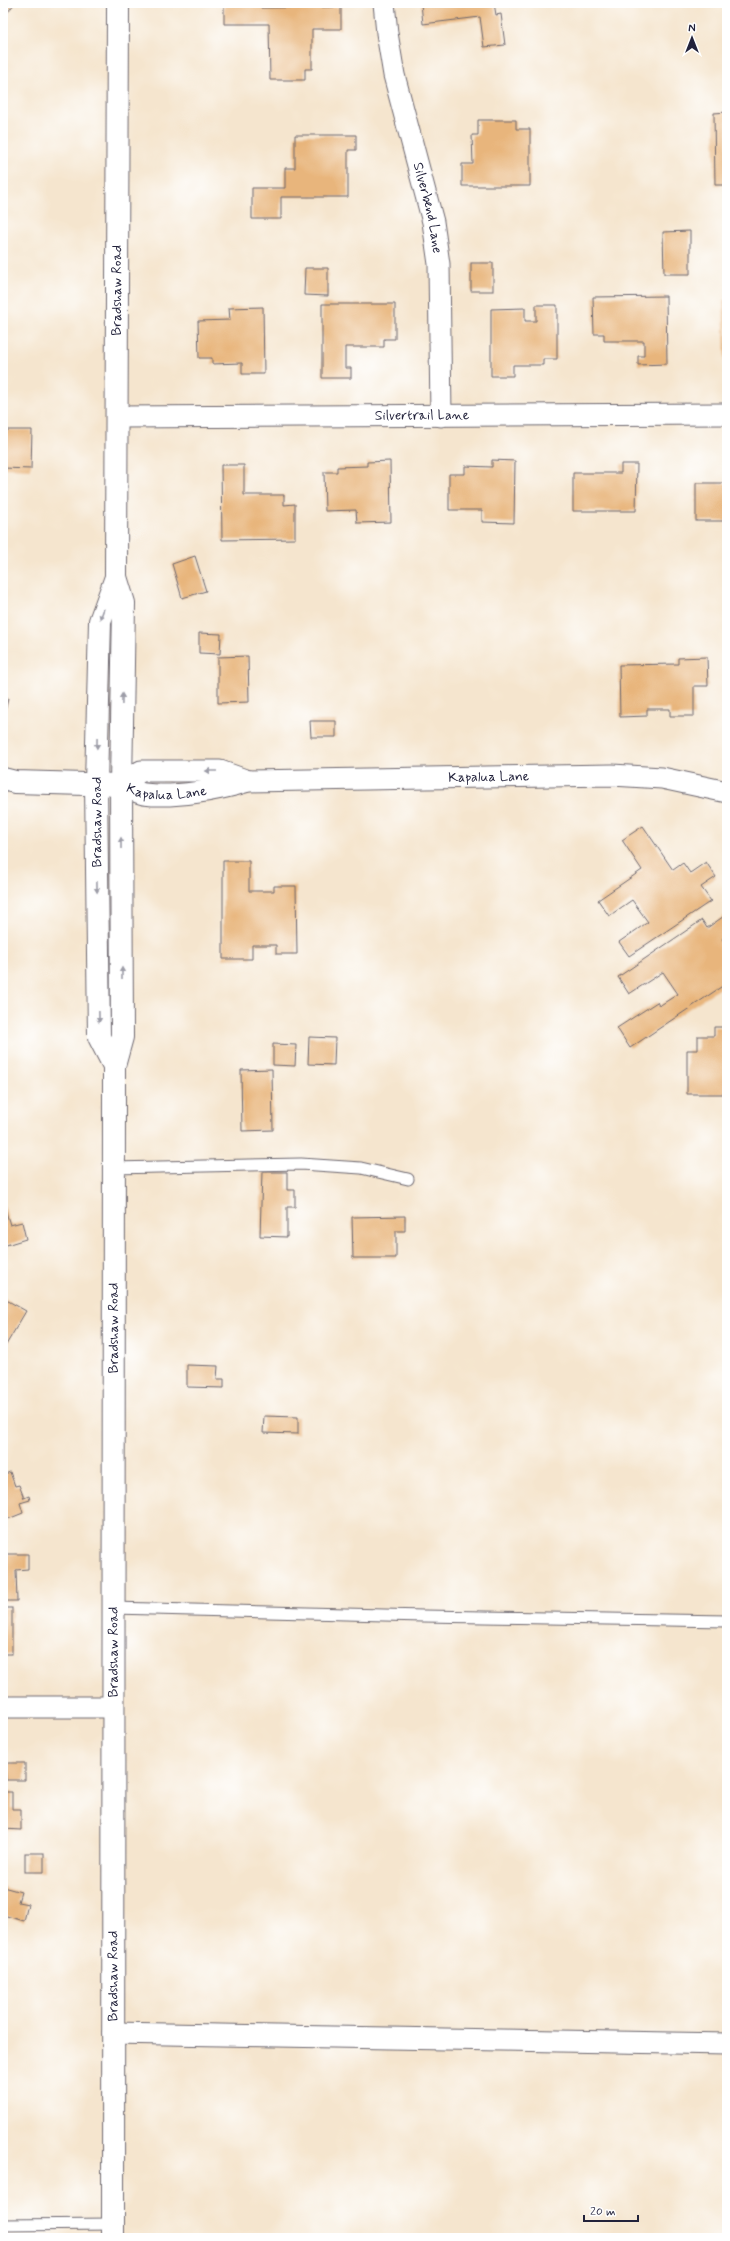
<svg xmlns="http://www.w3.org/2000/svg" width="730" height="2241" font-family="Mynerve,sans-serif">
<style>
.building{fill:#e8b57c}
.lines{fill:none;stroke-linecap:round;stroke-linejoin:round}
.service-casing{stroke:#6c666e;stroke-width:13}
.minor-casing{stroke:#6c666e;stroke-width:23}
.tertiary-casing{stroke:#6c666e;stroke-width:24}
.secondary-casing{stroke:#6c666e;stroke-width:24}
.service{stroke:#fff;stroke-width:11}
.minor{stroke:#fff;stroke-width:21}
.tertiary{stroke:#fff;stroke-width:22}
.secondary{stroke:#fff;stroke-width:22}
.oneway{fill:#9c9ca7}
.labels{text-anchor:middle;dominant-baseline:central;stroke-width:3.5;stroke-linejoin:round;paint-order:stroke}
.street-label{font-size:14px;fill:#22223b;stroke:#fff}
</style>
<rect width="100%" height="100%" fill="#fff"/>
<filter id="ink" filterUnits="userSpaceOnUse"><feTurbulence type="fractalNoise" baseFrequency=".025" numOctaves="2"/><feDisplacementMap in="SourceGraphic" scale="8" xChannelSelector="R" yChannelSelector="G"/><feConvolveMatrix kernelMatrix="1 2 1 2 8 2 1 2 1" color-interpolation-filters="sRGB"/></filter>
<filter id="wash" filterUnits="userSpaceOnUse"><feTurbulence type="fractalNoise" baseFrequency=".012" numOctaves="4" result="noise"/><feDisplacementMap in="SourceGraphic" scale="16" xChannelSelector="R" yChannelSelector="G"/><feGaussianBlur stdDeviation="0.9" result="paint"/><feColorMatrix in="noise" values="0 0 0 0 0 0 0 0 0 0 0 0 0 0 0 0 0 1.4 0 .05"/><feComposite in="paint" operator="in"/></filter>
<g filter="url(#wash)">
<rect width="100%" height="100%" fill="#f5e5ce"/>
<g id="blocks">
<!-- building -->
<g class="building">
<path d="M3,3H15L3,18Z"/>
<path d="M224,3H261V8L341,7V29H312V69H305V80H270L269,24H224Z"/>
<path d="M421,3H494L496,15L501,14L505,45L484,47L480,17L423,24Z"/>
<path d="M727,112V185H715L714,113Z"/>
<path d="M478,120H516V129H530V186H462V164H473L472,135H478Z"/>
<path d="M295,135H356V150H348V197H281V219H252V188H285V168H295Z"/>
<path d="M690,231V274H664L663,232Z"/>
<rect x="471" y="263" width="22" height="28"/>
<path d="M305,268H328V296L304,295Z"/>
<path d="M666,296L667,364L638,365V356H644V341H604V334H594L593,297Z"/>
<path d="M723,300H727V367H725Z"/>
<path d="M322,304H395V339H384V347H345V368H351V378H322Z"/>
<path d="M536,305H557V359H543V365H513V376H491V309L525,308V321H536Z"/>
<path d="M263,307L264,374H242V363L212,364V358H199L198,321L230,320L229,308Z"/>
<path d="M3,430H32L31,469L3,468Z"/>
<path d="M492,460L515,461L514,523L482,522V510H449V474H465V466L492,467Z"/>
<path d="M390,461L391,522L357,523L356,510L325,511L324,472H337V467L367,466V462Z"/>
<path d="M621,464H637L636,511H573V473H621Z"/>
<path d="M221,465H244V495H284V505L295,504V539L222,540Z"/>
<rect x="696" y="483" width="31" height="38"/>
<path d="M195,556L206,591L182,598L172,564Z"/>
<path d="M199,633L221,634L220,654L199,653Z"/>
<path d="M248,656L249,702L218,703V657Z"/>
<path d="M707,657L708,686H694V716H670V709H647V716L620,717L619,665L678,664V658Z"/>
<path d="M3,697L8,699L4,715H3Z"/>
<path d="M310,721H336V737H311Z"/>
<path d="M643,826L673,870L683,863L690,873L706,862L716,877L701,887L711,901L629,956L619,942L648,922L632,900L609,916L598,900L642,870L622,840Z"/>
<path d="M223,861H249V891H274V886H296L297,954H276V945H252V959H223Z"/>
<path d="M727,914V936L722,939L727,945V983L630,1048L617,1028L657,1002L659,1006L678,994L663,972L629,994L618,977L702,920L707,928Z"/>
<path d="M714,1027H727V1094H687V1050H698V1036H714Z"/>
<path d="M309,1037L335,1038L334,1065L308,1064Z"/>
<path d="M273,1044L296,1045L295,1066L273,1065Z"/>
<path d="M272,1069L273,1130L242,1131L241,1070Z"/>
<path d="M262,1172H287V1190H295V1207H287V1237L260,1236Z"/>
<path d="M3,1202L10,1225L22,1222L26,1239L3,1246Z"/>
<path d="M405,1216V1231H396V1258H353L352,1217Z"/>
<path d="M3,1298L26,1311L6,1345L3,1344Z"/>
<path d="M187,1365L218,1366L217,1379H224V1388L187,1387Z"/>
<path d="M264,1416L298,1417V1434L263,1433Z"/>
<path d="M10,1472L15,1486L19,1485L24,1498L29,1496L30,1500L20,1503L23,1513L3,1521V1475Z"/>
<path d="M3,1554H28V1569L16,1570L17,1601H3Z"/>
<rect x="3" y="1608" width="9" height="46"/>
<path d="M5,1763H25V1780H6Z"/>
<path d="M3,1792H12V1809H21V1830L3,1829Z"/>
<rect x="25" y="1853" width="19" height="19"/>
<path d="M3,1887L21,1892L18,1902L28,1904L24,1921L3,1915Z"/>
</g>
</g>
</g>
<g filter="url(#ink)">
<use href="#blocks" fill-opacity="0" stroke="#6c666e" stroke-width="1"/>
<g class="lines">
<defs>
<g id="service">
<path d="M114,1168L301,1164L361,1168L408,1179"/>
<path d="M113,1608L423,1616L727,1621"/>
<path d="M3,2225L113,2224"/>
</g>
<g id="minor">
<path id="s1" d="M384,3L387,33L394,75L433,222L439,264L441,416"/>
<path id="s2" d="M117,417L727,414"/>
<path id="s3" d="M121,785C128,787 137,793 144,794C174,798 220,790 248,781L612,775L662,778L727,792"/>
<path d="M121,785L141,771H220L248,781"/>
<path d="M3,1707H113"/>
<path d="M113,2033L727,2044"/>
</g>
<path id="tertiary" d="M3,779L15,782L121,785"/>
<g id="secondary">
<path d="M114,1066L99,1037L96,784L100,621L116,577"/>
<path id="s4" d="M113,2238L114,1066L122,1037L121,785L124,603L116,577L118,3"/>
</g>
</defs>
<!-- service casing -->
<use href="#service" class="service-casing"/>
<!-- minor casing -->
<use href="#minor" class="minor-casing"/>
<!-- tertiary casing -->
<use href="#tertiary" class="tertiary-casing"/>
<!-- secondary casing -->
<use href="#secondary" class="secondary-casing"/>
<!-- service -->
<use href="#service" class="service"/>
<!-- minor -->
<use href="#minor" class="minor"/>
<!-- tertiary -->
<use href="#tertiary" class="tertiary"/>
<!-- secondary -->
<use href="#secondary" class="secondary"/>
</g>
<!-- one-way arrows -->
<defs><path id="oneway-solid" d="M-6-.8H1V-3.2L6.5 0L1 3.2V.8H-6Z"/></defs>
<g class="oneway">
<use href="#oneway-solid" transform="translate(102 614) rotate(110)"/>
<use href="#oneway-solid" transform="translate(122 699) rotate(-89)"/>
<use href="#oneway-solid" transform="translate(97 743) rotate(91)"/>
<use href="#oneway-solid" transform="translate(211 771) rotate(180)"/>
<use href="#oneway-solid" transform="translate(121 843) rotate(-90)"/>
<use href="#oneway-solid" transform="translate(97 887) rotate(89)"/>
<use href="#oneway-solid" transform="translate(122 973) rotate(-90)"/>
<use href="#oneway-solid" transform="translate(99 1017) rotate(89)"/>
</g>
</g>
<g class="labels">
<!-- street labels -->
<g class="street-label">
<text stroke="none"><textPath href="#s1" startOffset="210">Silverbend Lane</textPath></text>
<text stroke="none"><textPath href="#s4" startOffset="1950">Bradshaw Road</textPath></text>
<text stroke="none"><textPath href="#s2" startOffset="305">Silvertrail Lane</textPath></text>
<text stroke="none"><textPath href="#s3" startOffset="371">Kapalua Lane</textPath></text>
<text stroke="none"><textPath href="#s3" startOffset="47">Kapalua Lane</textPath></text>
<text transform="translate(97 822) rotate(-90)">Bradshaw Road</text>
<text stroke="none"><textPath href="#s4" startOffset="910">Bradshaw Road</textPath></text>
<text stroke="none"><textPath href="#s4" startOffset="586">Bradshaw Road</textPath></text>
<text stroke="none"><textPath href="#s4" startOffset="262">Bradshaw Road</textPath></text>
</g>
</g>
<!-- margin -->
<rect width="730" height="2241" fill="none" stroke="#fff" stroke-width="16"/>
<!-- north arrow -->
<g transform="translate(692 38)" stroke="#ffffff" stroke-width="3" paint-order="stroke">
<path d="M0-3L7 15L0 10L-7 15Z" fill="#22223b"/>
<text y="-6" font-size="11" font-weight="bold" text-anchor="middle" fill="#22223b">N</text>
</g>
<!-- scale -->
<path d="M584 2215v6h54v-6" fill="none" stroke="#22223b" stroke-width="2"/>
<text x="590" y="2215" font-size="12" fill="#22223b" stroke="#ffffff" stroke-width="3" paint-order="stroke">20 m</text>
</svg>
